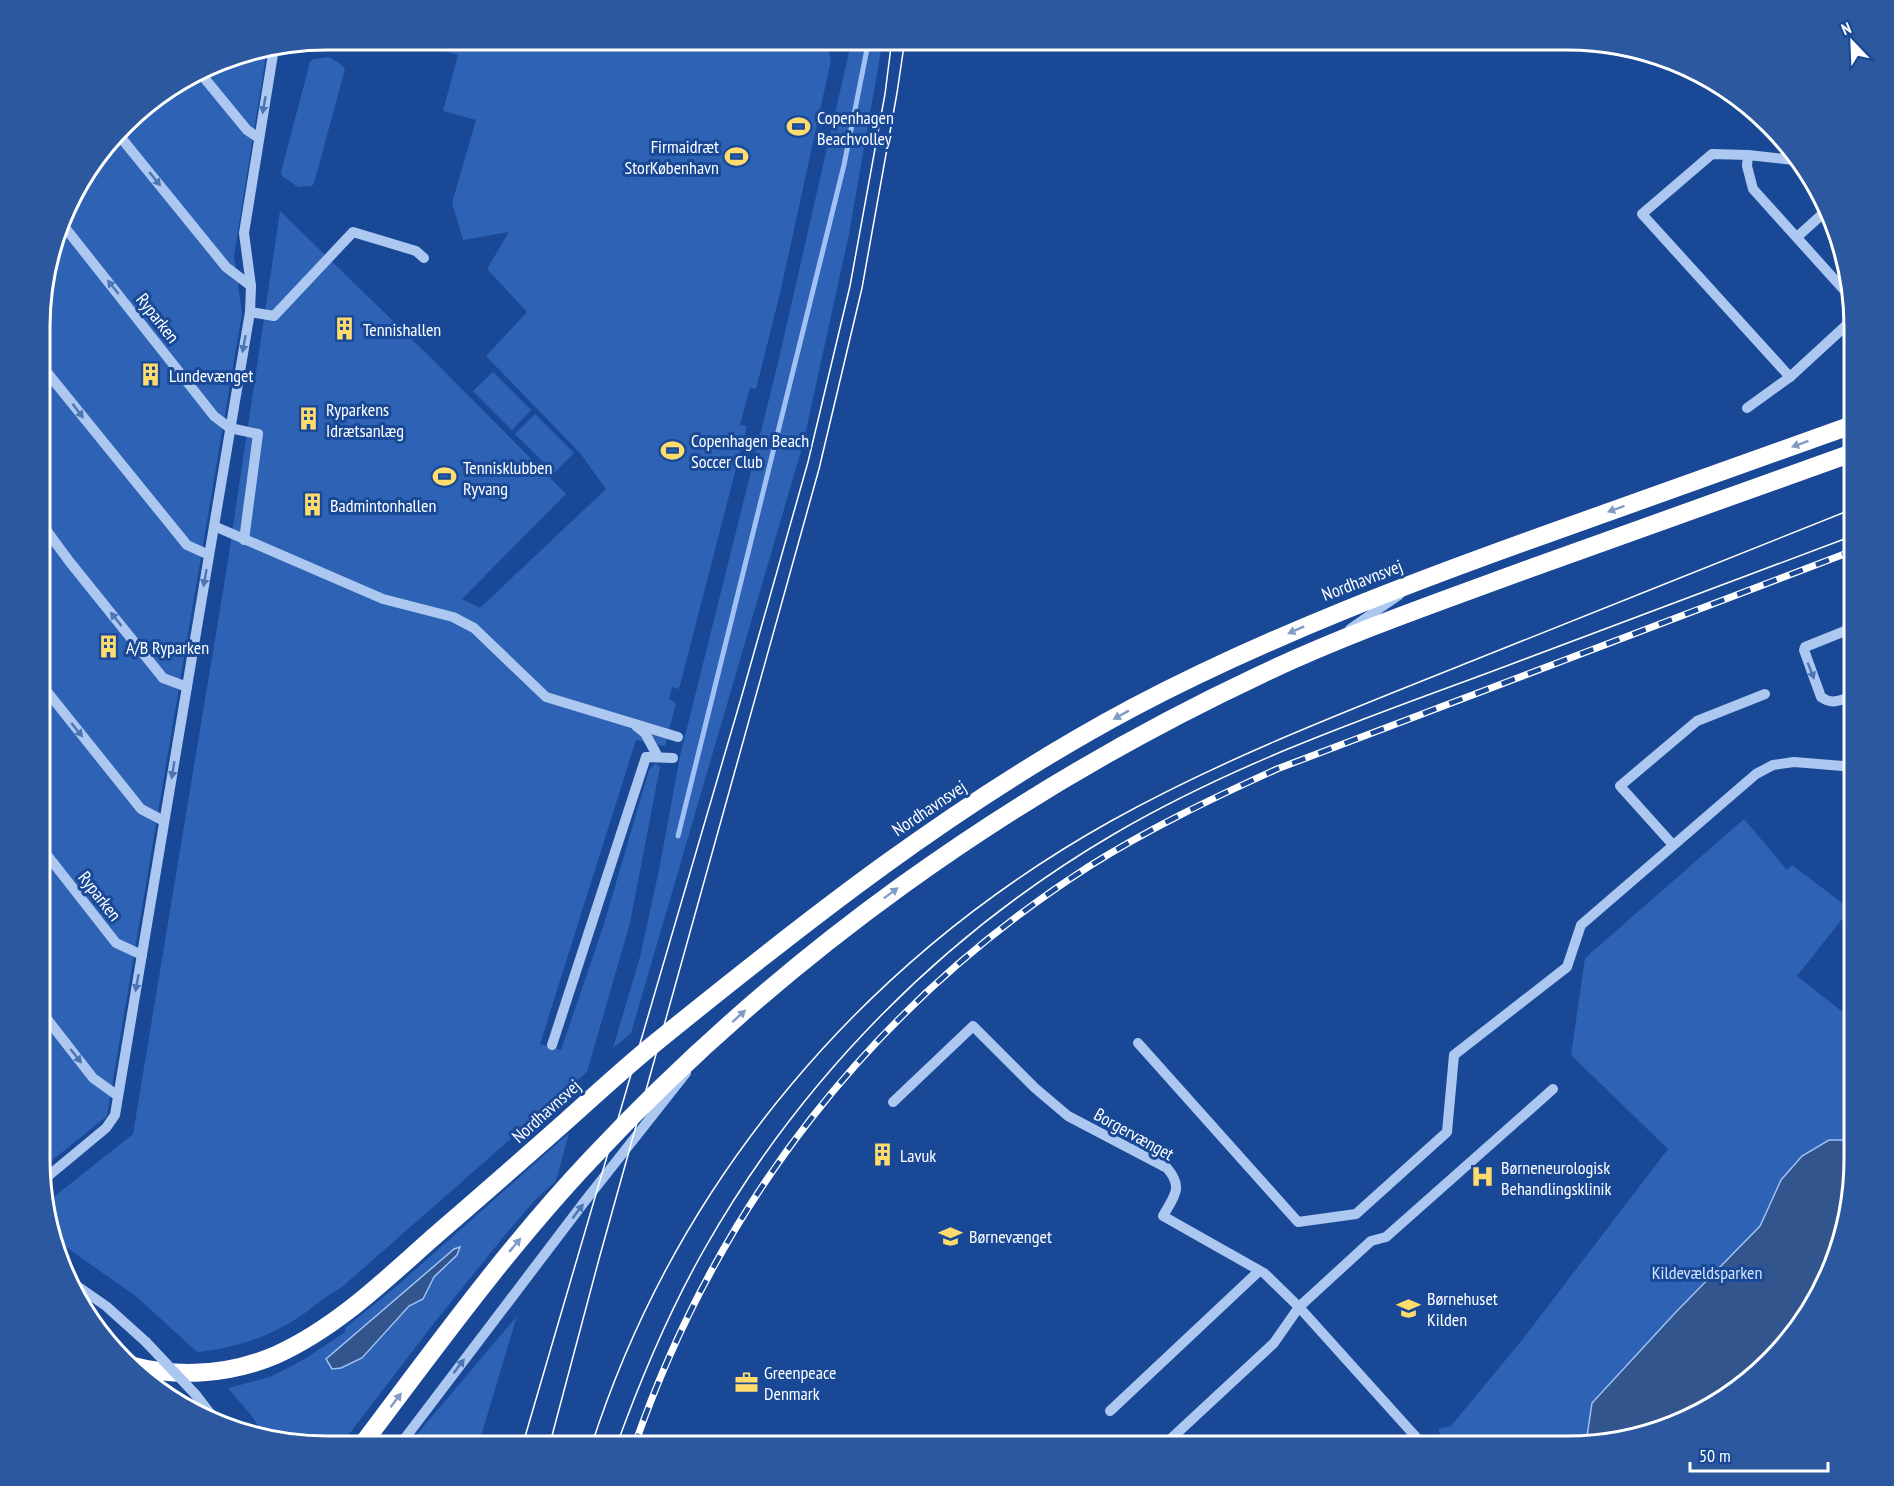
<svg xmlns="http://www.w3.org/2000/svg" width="1894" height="1486" font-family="'PT Sans Narrow',sans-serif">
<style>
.green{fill:#2d62b4}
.water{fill:#33558e;stroke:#9fc1f3;stroke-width:1.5}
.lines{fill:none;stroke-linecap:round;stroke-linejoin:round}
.stream{stroke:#9fc1f3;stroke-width:5}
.minor{stroke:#acc7f0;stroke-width:10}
.highway{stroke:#fff;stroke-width:18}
.tram{stroke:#fff;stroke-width:1.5}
.rail-casing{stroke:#fff;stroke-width:7}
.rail{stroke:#194996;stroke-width:4.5;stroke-dasharray:14;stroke-linecap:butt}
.minor-bridge{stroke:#acc7f0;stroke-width:10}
.oneway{fill:#4c75b6}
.oneway2{fill:#809bc5}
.labels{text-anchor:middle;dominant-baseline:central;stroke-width:6;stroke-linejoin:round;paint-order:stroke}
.poi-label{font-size:18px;fill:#fff;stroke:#194996;text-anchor:start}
.street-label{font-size:18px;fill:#fff;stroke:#194996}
.park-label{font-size:18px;fill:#d3e3fb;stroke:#194996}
.rim{fill:none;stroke:#fff;stroke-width:3}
</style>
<rect width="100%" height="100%" fill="#194996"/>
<!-- green -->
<g class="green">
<path d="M402,39H826L831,60L781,289L756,389L750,388L740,425L747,426L679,689L672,687L669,699L676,703L665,746L636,740L540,1044L561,1050L604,924L649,770L656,763L660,767L630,923L587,1072L342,1287C327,1295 314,1307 299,1317C269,1337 233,1349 197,1352L137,1297L56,1240L44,1196H55L133,1134L227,567L280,211L428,355L566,494L462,599L480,608L606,489L580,453L486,356L527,312L487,269L509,232L463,240L452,203L476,120L443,111L458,55Z"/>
<path d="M852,39H883L849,234L803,444L631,1033L613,1048L640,957L659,870L680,756L777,367Z"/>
<path d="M267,49L234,256L242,313L107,1116L40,1170L42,289L77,183L137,110L234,54Z"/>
<path d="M329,57L342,65L345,69L314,183L312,186L298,187L282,176L281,172L310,62L313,59Z"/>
<path d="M493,372L531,410L512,430L473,391Z"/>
<path d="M535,414L574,453L554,473L515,434Z"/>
<path d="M1744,819L1787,870L1792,865L1850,909L1797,976L1854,1021V1178L1833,1270L1783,1349L1678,1425L1567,1447H1446L1438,1429L1451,1426L1522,1340L1668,1149L1571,1055L1585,958Z"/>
<path d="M569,1133L556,1181L534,1201L505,1235L434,1323L340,1446H308L265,1436L251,1415L228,1388L270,1377L305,1359L345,1332V1328L398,1285Z"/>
<path d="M517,1316L478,1446H407Z"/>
</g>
<!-- water -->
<g class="water">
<path d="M1829,1140H1854V1178L1833,1270L1783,1349L1678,1425L1586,1443L1592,1403L1675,1313L1760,1226L1781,1180L1802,1156Z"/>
<path d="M460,1247L457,1255L434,1277L423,1299L409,1306L362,1358L341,1368L332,1369L326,1359L454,1249Z"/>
</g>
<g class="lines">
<!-- stream -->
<path class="stream" d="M678,836L844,165L869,39"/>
<!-- minor -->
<g class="minor">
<path d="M201,74L247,130L259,138"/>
<path d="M118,134L226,267L251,286"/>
<path d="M1748,155L1747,166L1753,189L1844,290"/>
<path d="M63,225L214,416L230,428L258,434L244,540"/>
<path d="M1797,237L1828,209"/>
<path d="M250,312L274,316L353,232L416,251L424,258"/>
<path d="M41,365L187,545L209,555"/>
<path d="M1790,377L1642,214L1712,154L1748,155L1793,160"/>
<path d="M1747,408L1790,377L1853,319"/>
<path d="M41,523L69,561L163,678L187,687"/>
<path d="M214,526L383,599L453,617L474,628L546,697L678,737"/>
<path d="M1350,629L1399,595"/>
<path d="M41,684L141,809L164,821"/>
<path d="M1855,695C1843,699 1833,706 1821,697L1804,650L1805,647L1855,627"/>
<path d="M636,726L645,733L658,757"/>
<path d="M1673,845L1620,786L1697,721L1765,694"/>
<path d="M40,846L116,943L142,955"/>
<path d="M40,1010L93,1078L118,1096"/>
<path d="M1138,1043L1298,1222L1356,1214L1447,1132L1454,1055L1567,967L1581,925L1756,774L1773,765L1794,762L1855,767"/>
<path d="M552,1045L646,757L673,758"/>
<path d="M893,1102L973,1026L1035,1088L1068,1116L1167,1168C1184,1188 1174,1196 1163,1216L1264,1273L1299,1307L1425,1447"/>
<path d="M41,1182L106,1128L115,1115L250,312L251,286L244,233L274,48"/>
<path d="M67,1279L106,1306L146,1342"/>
<path d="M196,1395L220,1426"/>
<path d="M1110,1411L1259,1271"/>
<path d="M399,1446L585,1201L686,1073"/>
<path d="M1162,1447L1274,1343L1299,1307L1371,1241L1386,1237L1553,1089"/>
</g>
<!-- highway -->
<g class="highway">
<path d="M129,1365C178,1378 229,1375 276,1355C334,1329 382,1283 429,1241C475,1201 520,1162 565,1122C593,1097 620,1072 649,1048C803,923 957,801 1134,707C1271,635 1415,581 1561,529C1659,494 1757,459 1855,424"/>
<path d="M361,1446C435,1348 507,1248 591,1159C781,956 1009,793 1260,675C1348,633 1442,601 1534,567C1641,529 1748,490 1855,452"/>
</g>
<!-- tram -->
<g class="tram">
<path d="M522,1447L742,695L808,462L850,286L885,94L892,39"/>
<path d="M549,1447L599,1259L819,469L862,288L897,93L905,39"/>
<path d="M591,1447C677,1178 866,958 1111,821C1226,757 1350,710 1472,661C1600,610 1727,559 1855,508"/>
<path d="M616,1447C641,1378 669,1311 705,1248C802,1077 945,933 1114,834C1230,766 1359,720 1485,674C1608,628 1731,581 1855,535"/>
</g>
<defs>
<path id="rail" d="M634,1447C718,1204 872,1006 1088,867C1148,829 1213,798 1277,769L1855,550"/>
</defs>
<!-- rail casing -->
<use href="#rail" class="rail-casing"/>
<!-- rail -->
<use href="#rail" class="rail"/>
<!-- minor-bridge -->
<path class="minor-bridge" d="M146,1342L196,1395"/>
</g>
<!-- one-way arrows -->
<defs><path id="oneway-solid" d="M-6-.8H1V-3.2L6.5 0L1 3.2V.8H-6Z" transform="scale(1.5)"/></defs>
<g class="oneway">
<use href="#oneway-solid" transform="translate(264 105) rotate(100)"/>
<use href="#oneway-solid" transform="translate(155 179) rotate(51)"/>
<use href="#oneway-solid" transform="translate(113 287) rotate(-129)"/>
<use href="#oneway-solid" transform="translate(244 344) rotate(100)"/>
<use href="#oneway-solid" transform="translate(78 411) rotate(53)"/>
<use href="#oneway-solid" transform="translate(205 578) rotate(100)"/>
<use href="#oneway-solid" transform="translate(116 619) rotate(-129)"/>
<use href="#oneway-solid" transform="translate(1811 671) rotate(69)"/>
<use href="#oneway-solid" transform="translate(77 730) rotate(51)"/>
<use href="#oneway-solid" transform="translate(173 770) rotate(99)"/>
<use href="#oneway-solid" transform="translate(137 983) rotate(100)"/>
<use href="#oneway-solid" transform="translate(76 1056) rotate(52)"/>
<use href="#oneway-solid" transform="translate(578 1211) rotate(-53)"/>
<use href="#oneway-solid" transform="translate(459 1366) rotate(-53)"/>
</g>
<g class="oneway2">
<use href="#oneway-solid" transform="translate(1800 444) rotate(160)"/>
<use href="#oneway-solid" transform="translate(1616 509) rotate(160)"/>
<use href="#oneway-solid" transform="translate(1296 630) rotate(156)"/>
<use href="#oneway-solid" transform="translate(1121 715) rotate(151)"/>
<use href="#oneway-solid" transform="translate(891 893) rotate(-37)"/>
<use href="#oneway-solid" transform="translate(739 1016) rotate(-42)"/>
<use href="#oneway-solid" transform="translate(515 1245) rotate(-50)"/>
<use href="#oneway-solid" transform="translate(396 1400) rotate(-53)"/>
</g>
<!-- icons -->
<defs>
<symbol id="stadium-bare" viewBox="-9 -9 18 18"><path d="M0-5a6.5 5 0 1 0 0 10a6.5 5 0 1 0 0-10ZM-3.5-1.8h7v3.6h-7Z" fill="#ffdc6c" stroke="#194996" stroke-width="2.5" paint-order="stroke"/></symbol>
<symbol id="building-bare" viewBox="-9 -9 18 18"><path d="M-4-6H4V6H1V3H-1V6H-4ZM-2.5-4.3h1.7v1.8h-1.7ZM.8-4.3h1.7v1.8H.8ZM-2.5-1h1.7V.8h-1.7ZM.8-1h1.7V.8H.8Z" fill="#ffdc6c" stroke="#194996" stroke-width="2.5" paint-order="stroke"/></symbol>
<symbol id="hospital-bare" viewBox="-9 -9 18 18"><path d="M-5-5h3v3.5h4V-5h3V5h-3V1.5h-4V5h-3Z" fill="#ffdc6c" stroke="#194996" stroke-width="2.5" paint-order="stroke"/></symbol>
<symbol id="school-bare" viewBox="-9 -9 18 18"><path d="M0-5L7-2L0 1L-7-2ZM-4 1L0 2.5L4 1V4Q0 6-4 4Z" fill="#ffdc6c" stroke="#194996" stroke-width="2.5" paint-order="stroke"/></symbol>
<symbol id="office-bare" viewBox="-9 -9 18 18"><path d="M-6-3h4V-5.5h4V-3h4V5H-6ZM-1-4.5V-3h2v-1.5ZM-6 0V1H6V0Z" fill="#ffdc6c" stroke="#194996" stroke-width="2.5" paint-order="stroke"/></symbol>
</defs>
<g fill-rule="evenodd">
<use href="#stadium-bare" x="782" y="110" width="33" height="33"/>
<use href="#stadium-bare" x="720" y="140" width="33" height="33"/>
<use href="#building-bare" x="328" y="312" width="33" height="33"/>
<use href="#building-bare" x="134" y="358" width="33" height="33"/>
<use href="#building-bare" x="292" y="402" width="33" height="33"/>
<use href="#stadium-bare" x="656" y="434" width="33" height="33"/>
<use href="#stadium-bare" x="428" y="460" width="33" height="33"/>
<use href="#building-bare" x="296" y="488" width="33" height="33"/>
<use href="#building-bare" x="92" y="630" width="33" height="33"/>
<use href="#building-bare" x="866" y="1138" width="33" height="33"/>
<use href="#hospital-bare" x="1466" y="1160" width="33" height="33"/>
<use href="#school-bare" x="934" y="1220" width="33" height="33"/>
<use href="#school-bare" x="1392" y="1292" width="33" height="33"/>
<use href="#office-bare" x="730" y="1366" width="33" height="33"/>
</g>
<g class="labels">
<!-- poi labels -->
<g class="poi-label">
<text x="817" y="117">Copenhagen<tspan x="817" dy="21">Beachvolley</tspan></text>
<text x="719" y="146" text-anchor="end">Firmaidræt<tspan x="719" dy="21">StorKøbenhavn</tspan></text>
<text x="363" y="329">Tennishallen</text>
<text x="169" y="375">Lundevænget</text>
<text x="326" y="409">Ryparkens<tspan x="326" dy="21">Idrætsanlæg</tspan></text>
<text x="691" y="440">Copenhagen Beach<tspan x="691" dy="21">Soccer Club</tspan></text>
<text x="463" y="467">Tennisklubben<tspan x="463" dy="21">Ryvang</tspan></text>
<text x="330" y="505">Badmintonhallen</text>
<text x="126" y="647">A/B Ryparken</text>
<text x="900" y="1155">Lavuk</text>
<text x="1501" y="1167">Børneneurologisk<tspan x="1501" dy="21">Behandlingsklinik</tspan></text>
<text x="969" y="1236">Børnevænget</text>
<text x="1427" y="1298">Børnehuset<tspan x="1427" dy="21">Kilden</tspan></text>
<text x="764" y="1372">Greenpeace<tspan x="764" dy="21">Denmark</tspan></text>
</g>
<!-- street labels -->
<g class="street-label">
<text transform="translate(158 318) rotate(52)">Ryparken</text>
<text transform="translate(1362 580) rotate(-21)">Nordhavnsvej</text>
<text transform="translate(929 808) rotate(-34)">Nordhavnsvej</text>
<text transform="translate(100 896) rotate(52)">Ryparken</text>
<text transform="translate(546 1111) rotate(-42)">Nordhavnsvej</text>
<text transform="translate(1134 1134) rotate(29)">Borgervænget</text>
</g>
<!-- park labels -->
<g class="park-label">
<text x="1707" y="1272">Kildevældsparken</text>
</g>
</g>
<!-- crop -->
<path d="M0 0H1894V1486H0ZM327 50H1567A277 277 0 0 1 1844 327V1159A277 277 0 0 1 1567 1436H327A277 277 0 0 1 50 1159V327A277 277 0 0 1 327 50Z" fill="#2b589e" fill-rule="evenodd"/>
<path class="rim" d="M327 50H1567A277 277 0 0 1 1844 327V1159A277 277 0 0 1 1567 1436H327A277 277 0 0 1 50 1159V327A277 277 0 0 1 327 50Z"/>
<!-- north arrow -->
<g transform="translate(1852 42) rotate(337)" stroke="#194996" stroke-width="4.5" paint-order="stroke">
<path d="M0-4.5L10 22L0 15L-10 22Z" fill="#ffffff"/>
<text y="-9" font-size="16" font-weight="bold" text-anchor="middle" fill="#ffffff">N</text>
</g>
<!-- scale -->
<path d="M1690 1462v9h138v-9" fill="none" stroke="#ffffff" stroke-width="3"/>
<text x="1699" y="1462" font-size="18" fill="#ffffff" stroke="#194996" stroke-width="4.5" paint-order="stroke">50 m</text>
</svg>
